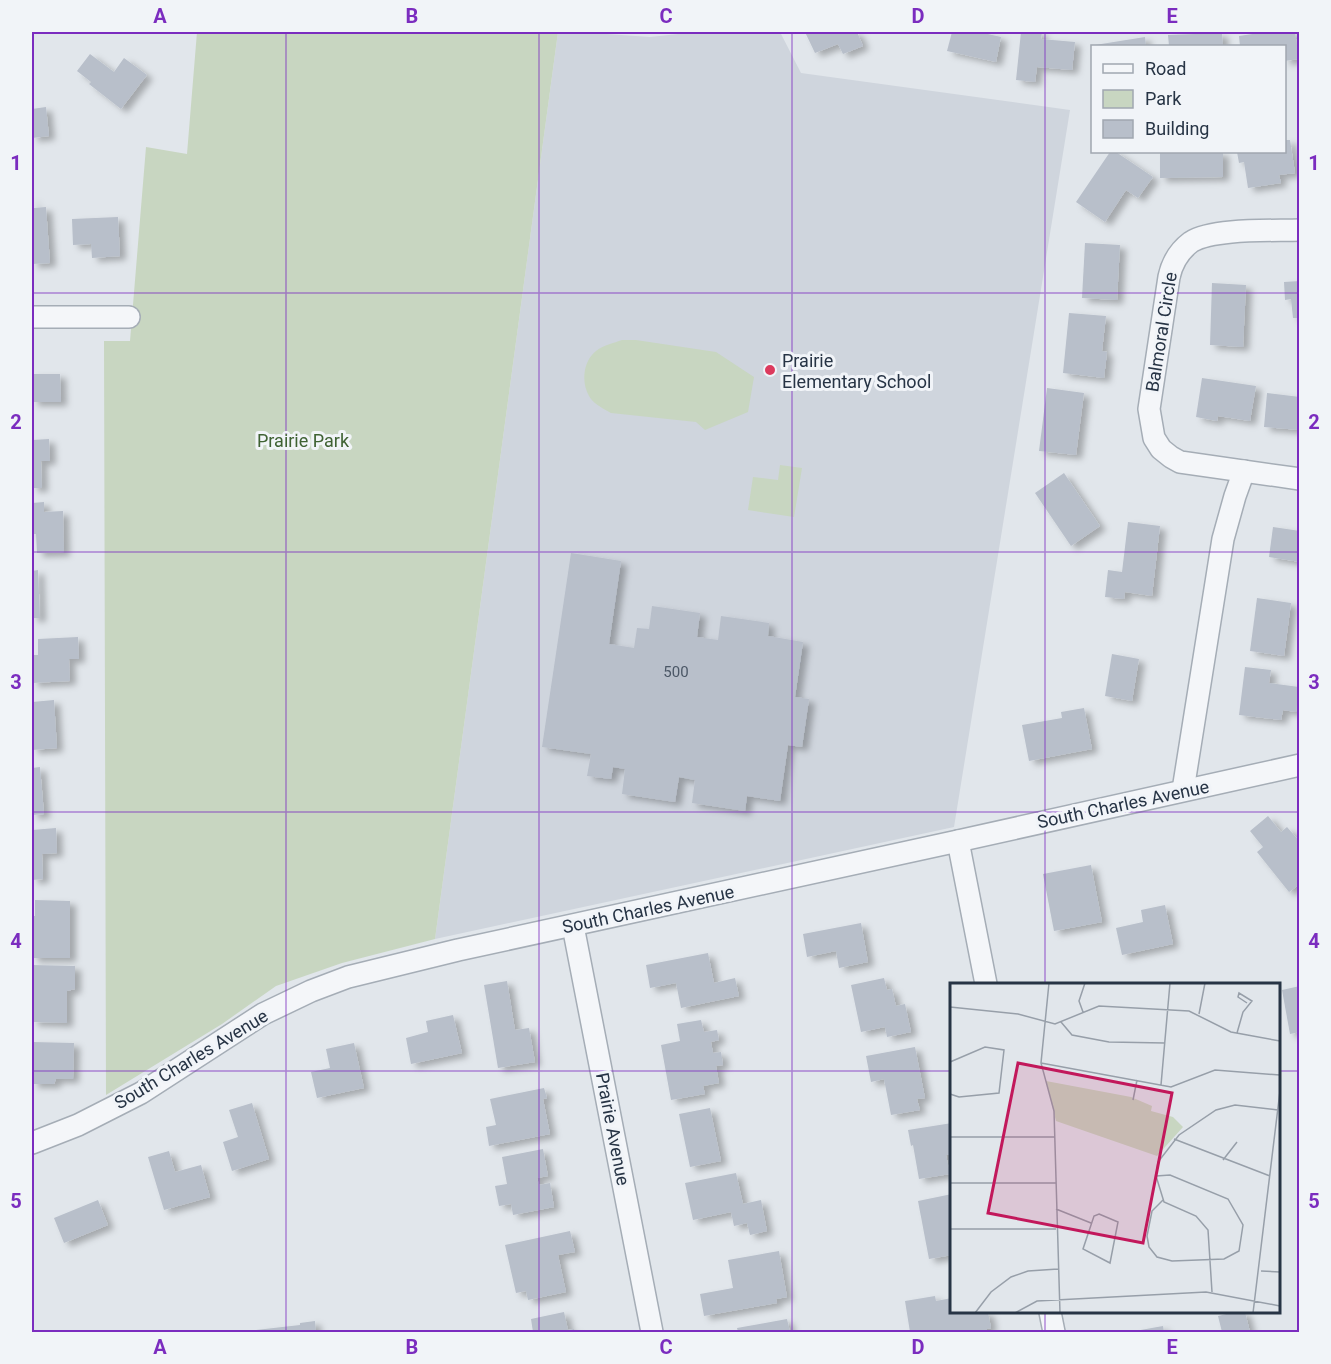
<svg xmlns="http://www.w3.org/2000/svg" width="1331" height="1364" font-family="Roboto,sans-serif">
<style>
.built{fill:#cfd5dd}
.green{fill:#c8d6c1}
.building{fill:#b8bfca;filter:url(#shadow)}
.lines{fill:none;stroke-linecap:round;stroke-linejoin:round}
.minor-casing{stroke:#a5adb6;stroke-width:24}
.minor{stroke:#f4f6f9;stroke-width:21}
.grid{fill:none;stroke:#7b2cbf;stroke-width:1.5;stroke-opacity:0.55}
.poi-dot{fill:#dc3a5d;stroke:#f1f4f8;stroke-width:2}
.labels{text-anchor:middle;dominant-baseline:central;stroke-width:6;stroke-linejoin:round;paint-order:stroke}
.number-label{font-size:15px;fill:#4b5766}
.street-label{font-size:18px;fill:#273445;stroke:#f1f4f8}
.poi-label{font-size:18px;fill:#273445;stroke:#f1f4f8;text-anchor:start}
.park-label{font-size:18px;fill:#3f6233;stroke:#f1f4f8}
.inset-road{fill:none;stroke:#979fa9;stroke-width:1.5}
.view{fill:#c2185b;fill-opacity:0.15;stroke:#c2185b;stroke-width:3}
.inset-edge{fill:none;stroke:#273445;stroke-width:3}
.neatline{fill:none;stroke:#7b2cbf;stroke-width:2}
.grid-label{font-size:20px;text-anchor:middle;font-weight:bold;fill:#7b2cbf}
</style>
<defs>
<filter id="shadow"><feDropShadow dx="6" dy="4" stdDeviation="3" flood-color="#0004"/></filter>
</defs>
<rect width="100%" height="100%" fill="#e1e6eb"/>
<!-- built -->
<path class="built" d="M558,32H599L607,34L650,37L697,32H780L801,73L1070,110L954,827L435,939Z"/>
<!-- green -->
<g class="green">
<path d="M197,32H558L435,939L342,963L276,986L222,1024L106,1095L104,341H130L146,147L187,154Z"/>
<path d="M622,340H636L716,352L754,377L748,412L705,430L696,422L611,413C604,409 596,405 591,399C581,385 582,362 596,351C603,345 614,343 622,340Z"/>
<path d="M780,465L802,468L794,517L748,510L753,477L778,480Z"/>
</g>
<!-- building -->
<g class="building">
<path d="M805,32H857L863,46L843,54L838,44L815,53Z"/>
<path d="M952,32H979L1001,37L996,62L947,51Z"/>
<path d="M1021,32H1042L1041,39L1075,42L1072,70L1037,67L1035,82L1016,80Z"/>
<path d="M1266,32H1295L1299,59L1284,61V46H1240L1239,36Z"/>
<path d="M1222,33L1223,46H1169L1168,35Z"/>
<path d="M1145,37L1146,46H1095V45Z"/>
<path d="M90,54L114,72L124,58L147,75L121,109L89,84L91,82L77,71Z"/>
<path d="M46,107L49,136L32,138V109Z"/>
<path d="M1284,140H1290L1295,173L1279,175L1281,183L1248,188L1244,162L1239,163L1237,152H1284Z"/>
<path d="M1110,152H1116L1153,177L1138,198L1126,190L1105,222L1076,202Z"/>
<path d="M1160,152H1223V177L1160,178Z"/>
<path d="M32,198H33L34,208L46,207L50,263L32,264Z"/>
<path d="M118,217L120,256L92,258L91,244L73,245L72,219Z"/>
<path d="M1085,243L1120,245L1117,300L1082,298Z"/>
<path d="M1300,281V318H1293L1291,299L1285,300L1284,282Z"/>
<path d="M1212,283L1246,285L1243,347L1210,345Z"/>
<path d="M1069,313L1106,316L1102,351L1107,352L1104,378L1063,373Z"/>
<path d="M32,374H60L61,402H32Z"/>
<path d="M1202,378L1256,386L1250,421L1218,416L1217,421L1196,417Z"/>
<path d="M1047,388L1084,393L1076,455L1039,451Z"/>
<path d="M1267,393L1300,397V430L1264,427Z"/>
<path d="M49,439L50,461H41L42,488H32V440Z"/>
<path d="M1064,473L1100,526L1071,546L1035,493Z"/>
<path d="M44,502V512L63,511L64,552L37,553L36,534H32V503Z"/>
<path d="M1128,522L1160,526L1152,596L1125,592L1124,599L1105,597L1108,570L1122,572Z"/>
<path d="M1273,527L1300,531V562L1269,557Z"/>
<path d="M571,553L621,561L609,644L634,648L637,628L649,629L652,606L700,613L697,637L718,640L721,616L769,623L768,636L803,642L795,697L809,699L802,747L788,745L780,801L747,796L745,811L692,803L695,780L679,777L675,802L622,794L625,769L613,767L611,779L587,776L591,754L542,747Z"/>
<path d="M38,570L40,618H32V571Z"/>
<path d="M1257,598L1291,603L1284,656L1250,651Z"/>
<path d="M78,637L79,659H69L70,681L32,683V655H38V639Z"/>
<path d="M1112,654L1139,659L1132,701L1105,696Z"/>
<path d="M1245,667L1271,670L1269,683L1299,687L1296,712L1283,710L1281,720L1239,715Z"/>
<path d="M54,700L57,748L32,750V702Z"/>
<path d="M1084,708L1092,749L1029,761L1022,725L1062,718L1061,712Z"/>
<path d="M40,767L44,814L32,815V768Z"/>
<path d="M1268,816L1281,832L1287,827L1300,842V884L1289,892L1257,852L1263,847L1250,831Z"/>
<path d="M56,828L57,853L42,854L43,879L32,880V830Z"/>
<path d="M1091,865L1102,922L1054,931L1043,874Z"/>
<path d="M35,900L70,901V958H32V916H35Z"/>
<path d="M1165,905L1173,944L1122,955L1116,928L1143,922L1141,910Z"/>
<path d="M861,923L868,962L839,968L836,951L807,957L803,934Z"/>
<path d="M708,953L714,983L735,978L739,996L681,1008L676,983L650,988L646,965Z"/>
<path d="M32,965L75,966V989L67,991V1023L32,1022Z"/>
<path d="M884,978L887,990L892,989L896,1006L905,1004L911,1032L887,1037L885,1027L861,1032L851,985Z"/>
<path d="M507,981L515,1030L529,1028L535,1062L498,1068L484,985Z"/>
<path d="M1300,986V1032L1290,1034L1282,990Z"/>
<path d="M453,1015L462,1053L411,1064L406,1038L428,1032L426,1021Z"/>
<path d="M701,1020L704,1032L717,1030L719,1040L711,1042L713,1053L721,1052L723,1065L716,1066L719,1083L703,1086L705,1094L671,1100L661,1045L680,1041L677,1024Z"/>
<path d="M32,1042L74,1043L73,1079H56L54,1084H32Z"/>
<path d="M354,1043L364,1088L317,1098L311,1072L330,1068L326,1049Z"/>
<path d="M915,1047L925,1098L917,1099L920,1110L891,1115L884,1079L871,1082L866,1056Z"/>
<path d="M544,1088L547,1098L543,1099L550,1134L489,1146L486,1127L496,1125L490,1099Z"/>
<path d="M252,1103L269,1159L232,1171L223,1142L238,1137L229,1110Z"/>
<path d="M710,1108L721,1161L690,1167L679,1114Z"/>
<path d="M952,1123V1154L946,1155L950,1174L919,1179L913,1145L911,1146L908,1130Z"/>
<path d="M543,1149L548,1176L537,1178L539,1185L550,1183L554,1207L513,1215L511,1204L499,1206L495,1186L507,1184L502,1157Z"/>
<path d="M169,1151L175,1172L201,1165L210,1197L164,1210L148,1157Z"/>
<path d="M736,1173L743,1204L761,1200L767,1231L750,1235L747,1223L734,1226L731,1212L693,1220L685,1183Z"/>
<path d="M952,1194V1255L929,1259L918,1201Z"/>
<path d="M98,1200L108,1225L64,1243L54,1218Z"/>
<path d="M570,1231L575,1252L558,1255L566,1292L528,1300L526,1291L516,1293L505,1245Z"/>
<path d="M779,1251L787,1297L776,1299L777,1303L704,1316L700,1294L733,1288L728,1260Z"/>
<path d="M935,1296L936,1301L952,1298V1312H988L991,1328L987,1329V1332H910L905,1301Z"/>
<path d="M564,1312L568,1330L574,1329V1332H533L531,1319Z"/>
<path d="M1235,1312H1245L1250,1332H1222L1218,1316Z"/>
<path d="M787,1319L790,1332H738L737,1328Z"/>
<path d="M315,1321L316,1332H256V1330L300,1325V1323Z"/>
<path d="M1163,1326L1164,1332H1135V1331Z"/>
</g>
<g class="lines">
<defs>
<g id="minor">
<path d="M1300,230C1273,231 1213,228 1191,242C1179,251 1172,263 1169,277L1149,409L1154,438L1161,449L1171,457L1180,462L1300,479"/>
<path d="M32,317H129"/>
<path d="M1183,790L1223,539L1235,496L1244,471"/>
<path d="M958,841L986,984"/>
<path d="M573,926L652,1332"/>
<path d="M32,1143L78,1125L141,1093L263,1014L311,991L348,977L458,950L958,841L1300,765"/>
<path d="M1050,1312L1054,1332"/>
</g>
</defs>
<!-- minor casing -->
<use href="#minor" class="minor-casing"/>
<!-- minor -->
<use href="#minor" class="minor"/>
</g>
<!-- grid -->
<path class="grid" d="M286,32V1332M539,32V1332M792,32V1332M1045,32V984M32,293H1300M32,552H1300M32,812H1300M32,1071H952M1278,1071H1300M1045,1312V1332"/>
<!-- markers -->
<circle class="poi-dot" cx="770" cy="370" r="6"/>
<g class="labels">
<!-- number labels -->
<g class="number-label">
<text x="676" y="672">500</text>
</g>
<!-- street labels -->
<g class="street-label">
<text transform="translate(1161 332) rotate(-81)">Balmoral Circle</text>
<text transform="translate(1123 804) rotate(-12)">South Charles Avenue</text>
<text transform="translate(648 909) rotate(-12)">South Charles Avenue</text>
<text transform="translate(191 1059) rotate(-31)">South Charles Avenue</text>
<text transform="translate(613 1129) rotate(79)">Prairie Avenue</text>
</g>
<!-- poi labels -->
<g class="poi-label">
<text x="782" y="360">Prairie<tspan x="782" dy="21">Elementary School</tspan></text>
</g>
<!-- park labels -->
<g class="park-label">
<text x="303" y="440">Prairie Park</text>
</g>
</g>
<!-- overview -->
<g transform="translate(950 983)">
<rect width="330" height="330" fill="#e1e6eb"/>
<path d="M96,98L181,114L202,123L201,128L223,134L233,144L207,173L106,138Z" fill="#c8d6c1"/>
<path class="inset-road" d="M99,0L91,80L104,128L110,330M0,24L68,31L105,41L149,23L239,28L281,49L330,58M133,29L129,18L135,0M249,31L255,0M111,39L122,52L159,59L215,60M287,50L293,29L302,18L289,10L288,14L297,20M0,79L35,64L54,67L49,110L9,114L0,111M91,80L221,104L265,87L330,92M211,102L220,0M183,117L187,97M0,154H105M224,156L320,193M273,177L287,159M206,193L220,192L278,216L293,242L289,268L274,276L222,278L207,274L199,264L197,253L202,228L213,217M0,200H106M106,226L141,240M149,231L168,239L160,280L133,266L144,233ZM0,246H106M311,288L330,289M262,309L258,247L246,233L214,219L206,193L208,179L229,152L266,127L285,122L328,127M25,330L41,309L61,294L78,288L108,286M65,330L87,318L256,309L330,323M303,330L330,108"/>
<path class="view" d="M68,80L222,110L193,260L38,230Z"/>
<rect width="330" height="330" class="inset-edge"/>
</g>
<!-- border -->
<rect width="1331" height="1364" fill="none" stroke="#f1f4f8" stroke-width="66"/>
<!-- legend -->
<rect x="1091" y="45" width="195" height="108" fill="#f1f4f8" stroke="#a0a7b0" stroke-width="1.5"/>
<rect x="1103" y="64" width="30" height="9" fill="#f4f6f9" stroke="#a0a7b0" stroke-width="1.5"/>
<text x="1145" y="75" font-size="18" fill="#273445">Road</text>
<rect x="1103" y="90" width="30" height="18" fill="#c8d6c1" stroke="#a0a7b0" stroke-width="1.5"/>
<text x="1145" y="105" font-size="18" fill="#273445">Park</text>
<rect x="1103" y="120" width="30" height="18" fill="#b8bfca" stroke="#a0a7b0" stroke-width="1.5"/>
<text x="1145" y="135" font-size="18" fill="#273445">Building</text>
<rect x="33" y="33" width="1265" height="1298" class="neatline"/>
<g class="grid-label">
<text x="160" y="23">A</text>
<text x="412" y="23">B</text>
<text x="666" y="23">C</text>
<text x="918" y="23">D</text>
<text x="1172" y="23">E</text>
<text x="16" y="170">1</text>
<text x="1314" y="170">1</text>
<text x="16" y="429">2</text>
<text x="1314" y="429">2</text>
<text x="16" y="689">3</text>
<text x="1314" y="689">3</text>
<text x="16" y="948">4</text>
<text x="1314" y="948">4</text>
<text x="16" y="1208">5</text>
<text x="1314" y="1208">5</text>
<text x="160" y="1354">A</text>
<text x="412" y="1354">B</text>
<text x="666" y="1354">C</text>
<text x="918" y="1354">D</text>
<text x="1172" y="1354">E</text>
</g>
</svg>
